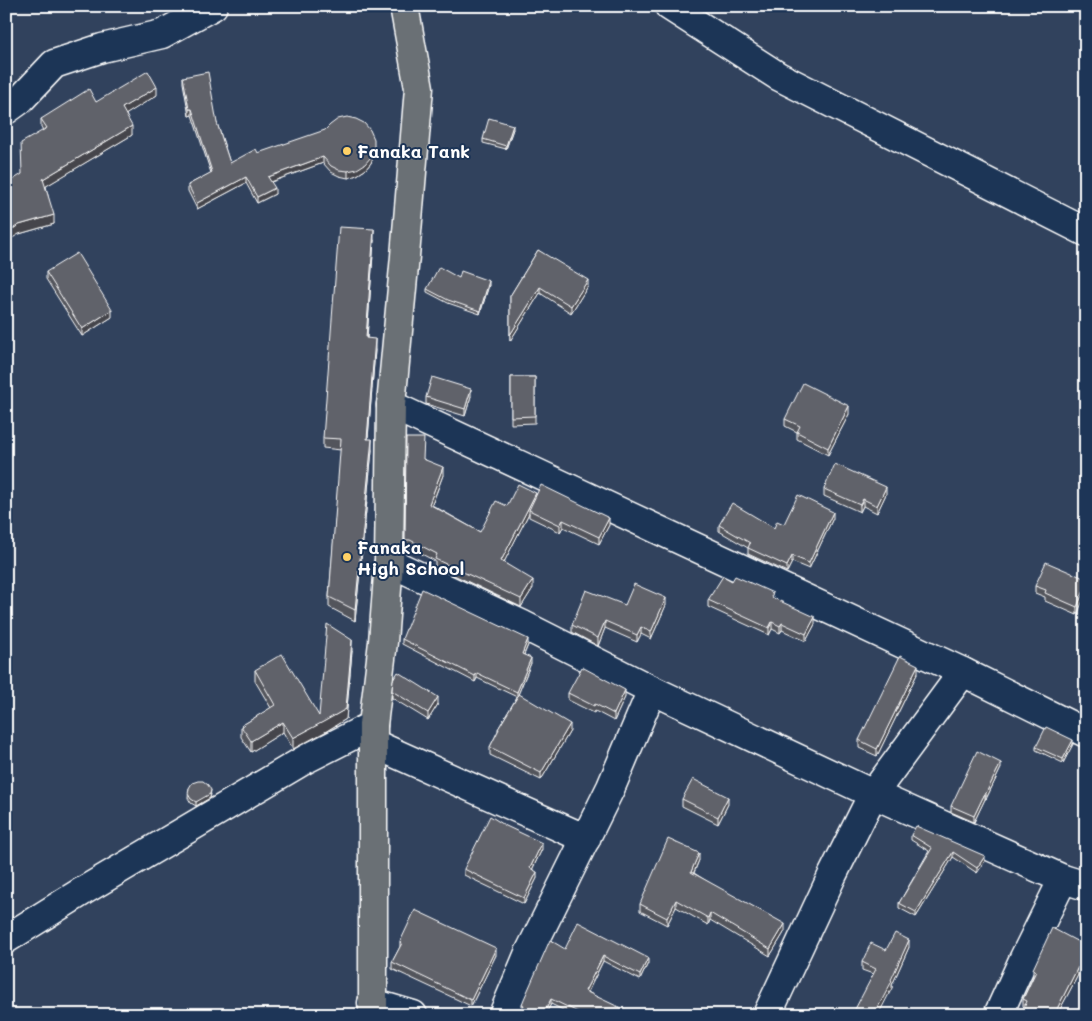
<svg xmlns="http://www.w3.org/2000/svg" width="1092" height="1021" font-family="Mali,sans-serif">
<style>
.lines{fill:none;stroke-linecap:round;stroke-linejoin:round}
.minor-casing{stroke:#fff;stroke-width:31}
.major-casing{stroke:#fff;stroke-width:31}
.minor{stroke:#1d3557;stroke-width:28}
.major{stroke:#6a7074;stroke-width:28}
.wall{fill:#53545c;stroke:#fff}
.shaded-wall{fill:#44454b;stroke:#fff}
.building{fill:#61626b;stroke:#fff}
.poi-dot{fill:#ffd166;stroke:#1d3557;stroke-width:2}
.labels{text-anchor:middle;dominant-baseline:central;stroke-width:4;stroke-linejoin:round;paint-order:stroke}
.poi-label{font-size:18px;font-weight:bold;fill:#fff;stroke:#1d3557;text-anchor:start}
</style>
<rect width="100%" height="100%" fill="#31425d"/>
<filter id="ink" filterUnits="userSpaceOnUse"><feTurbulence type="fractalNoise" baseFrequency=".02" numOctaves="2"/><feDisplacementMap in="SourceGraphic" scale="10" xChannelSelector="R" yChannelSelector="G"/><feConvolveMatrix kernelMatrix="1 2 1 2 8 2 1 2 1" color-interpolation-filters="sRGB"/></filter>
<g filter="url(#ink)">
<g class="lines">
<defs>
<g id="minor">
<path d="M669,6L778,76L1086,232"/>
<path d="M6,110L20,100L54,64L102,48L162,34L213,6"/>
<path d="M391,405L963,672L1086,733"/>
<path d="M389,562L523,625L652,690L873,794L1063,879L1086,886"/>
<path d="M372,743L586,839"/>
<path d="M6,939L83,891L306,759L373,725"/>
<path d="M372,1003L413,1015"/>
<path d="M503,1015L529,953L611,787L652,690"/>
<path d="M767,1015L832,876L873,794L963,672"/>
<path d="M998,1015L1024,958L1063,879"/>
</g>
<path id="major" d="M373,1015V725L383,642L389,562L391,405L405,256L419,88L404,6"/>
</defs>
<!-- minor casing -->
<use href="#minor" class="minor-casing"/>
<!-- major casing -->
<use href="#major" class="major-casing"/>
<!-- minor -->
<use href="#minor" class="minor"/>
<!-- major -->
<use href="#major" class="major"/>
</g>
<!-- wall -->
<g class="wall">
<path d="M183,77L217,123L230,163L258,153L374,154L371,163L365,170L357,175L348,178L339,176L331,172L323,163L271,182L275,194L257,203L246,183L197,209L188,191V185L211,173L192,115L189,116L183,83Z"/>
<path d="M157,95L126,114L132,135L46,186L54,224L19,234L22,174L43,130L41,127V119L96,102Z"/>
<path d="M513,129L506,149L483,143V139Z"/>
<path d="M374,240L367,339L375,350L368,439L372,450L355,621L329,607V597L341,450L323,448V438Z"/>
<path d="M538,250L588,286L571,313L540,293L510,341V296Z"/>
<path d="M46,272L112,317L82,336L46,279Z"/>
<path d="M459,278L489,285L480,314L448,303L427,292V289Z"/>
<path d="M511,377H535V423L511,424Z"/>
<path d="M471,396L465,416L426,404V397Z"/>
<path d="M849,414L828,455L797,439V432L785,426V419Z"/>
<path d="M406,438L423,459L443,475L432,505L480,532L507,506L536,496L609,525L599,544L563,527L560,532L529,517V513L504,562L533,588L521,607L435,566V561L410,548H405Z"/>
<path d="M824,489L886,494L877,513L863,506L860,512L824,496Z"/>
<path d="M833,518L809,569L792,562L787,572L748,554V548L719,531V525L774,528L784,524Z"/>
<path d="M1086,579L1077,615L1045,601V597L1035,593V586Z"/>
<path d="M773,598L815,624L806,641L782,630L780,633L772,629L769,635L708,607V600Z"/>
<path d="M625,605H666L651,639L641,634L637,642L605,628L598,646L572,632V625Z"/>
<path d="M402,639L528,645L524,655L531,663L517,697L570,731L541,780L490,755V747L498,731V729L517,697L477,678L475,682L402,644Z"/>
<path d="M352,651L346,719L325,732L293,749L283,732L251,752L241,737V726L271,708L255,681V670L319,716Z"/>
<path d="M918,672L877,756L859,748V740Z"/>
<path d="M392,691L438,704L428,720L392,698Z"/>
<path d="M568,693L625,697L614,721L595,711L594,713L568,700Z"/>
<path d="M1073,744L1063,763L1036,750V747Z"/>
<path d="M1001,768L986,799H985L974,822L951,812V806Z"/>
<path d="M189,788L211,794L210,798L196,806L191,803L188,798Z"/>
<path d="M682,799L728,804L718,824L682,806Z"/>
<path d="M911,835L985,861L977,873L953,857L916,917L899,908V903L929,851L911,840Z"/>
<path d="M542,849L532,870L537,878L524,904L464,875V869Z"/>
<path d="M699,860L694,873L785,931L770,956L710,920L708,925L676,907L667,925L640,911V904Z"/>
<path d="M400,942L496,955L471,1006L392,969V962L400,947Z"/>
<path d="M1086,946V979L1078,975L1057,1015H1021L1024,1007L1023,1006V999L1033,977V969Z"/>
<path d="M909,947L892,985V988L873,974L862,970V962L886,950Z"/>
<path d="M565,949L648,963L640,980L603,961L588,992L627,1015H573L551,1004L545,1015H519L522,1009V1004Z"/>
</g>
<!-- shaded-wall -->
<g class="shaded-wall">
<path d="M157,87V95L122,117V108Z"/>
<path d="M189,109H192V115L189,116Z"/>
<path d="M513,125V129L506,149V146Z"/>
<path d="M132,126V135L43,188V179Z"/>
<path d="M374,148V154L371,163L365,170L357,175L348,178V171Z"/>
<path d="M323,157V163L268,183V177Z"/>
<path d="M246,177V183L197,209V203Z"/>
<path d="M275,188V194L257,203V197Z"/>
<path d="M54,215V224L19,234L6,242V233L19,225Z"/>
<path d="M374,229V240L366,349V338Z"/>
<path d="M588,280V286L571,313V306Z"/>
<path d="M489,281V285L480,314V311Z"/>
<path d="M540,287V293L510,341V335Z"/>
<path d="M112,310V317L82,336V329Z"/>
<path d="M375,339V350L367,449V439Z"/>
<path d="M471,389V396L465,416V409Z"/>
<path d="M849,406V414L828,455V448Z"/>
<path d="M372,439V450L355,621V610Z"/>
<path d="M443,467V475L429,512V504Z"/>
<path d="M886,487V494L877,513V506Z"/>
<path d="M536,493V501L529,510V513L501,568V561Z"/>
<path d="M863,499V506L860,512V505Z"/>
<path d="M833,512V518L809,569V563Z"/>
<path d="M609,518V525L599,544V537Z"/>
<path d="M563,520V527L560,532V525Z"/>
<path d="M792,556V562L787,572V566Z"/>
<path d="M533,580V588L521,607V599Z"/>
<path d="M1086,586V593L1077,615V607Z"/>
<path d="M666,598V605L651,639V632Z"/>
<path d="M815,617V624L806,641V634Z"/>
<path d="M605,621V628L598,646V638Z"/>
<path d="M772,622V629L769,635V628Z"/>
<path d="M782,623V630L780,633V626Z"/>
<path d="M641,627V634L637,642V635Z"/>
<path d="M528,639V645L522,659V654Z"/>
<path d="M352,640V651L346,719L325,732L293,749V738L346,709Z"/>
<path d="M531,658V663L517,697V692Z"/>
<path d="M918,665V672L877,756V749Z"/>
<path d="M477,673V678L475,682V676Z"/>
<path d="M625,690V697L614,721V714Z"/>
<path d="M438,697V704L428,720V713Z"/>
<path d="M283,722V732L251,752V741Z"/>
<path d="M570,724V731L541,780V773Z"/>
<path d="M1073,740V744L1063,763V759Z"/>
<path d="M1001,763V768L986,799V793Z"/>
<path d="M211,790L210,798L196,806V802Z"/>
<path d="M985,793V799L974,822V816Z"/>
<path d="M728,797V804L718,824V817Z"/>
<path d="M542,843V849L530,874V868Z"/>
<path d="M953,852V857L916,917V912Z"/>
<path d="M699,853V860L691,879V872Z"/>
<path d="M985,856V861L977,873V868Z"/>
<path d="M537,872V878L524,904V898Z"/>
<path d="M676,900V907L667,925V918Z"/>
<path d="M710,913V920L708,925V918Z"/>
<path d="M785,924V931L770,956V949Z"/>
<path d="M909,940V947L892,985V988L878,1015H874Z"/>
<path d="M496,948V955L471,1006V1000Z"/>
<path d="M603,956V961L585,997V991Z"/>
<path d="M648,958V963L640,980V975Z"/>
<path d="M1078,967V975L1057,1015H1054Z"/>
<path d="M551,999V1004L545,1015H543Z"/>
</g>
<!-- building -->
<g class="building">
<path d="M148,71L157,87L122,108L132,126L43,179L54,215L19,225L6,233V184L22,174L21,143L47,128L41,119L89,89L96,102Z"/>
<path d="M208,72L217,123L230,163L256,149L258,153L325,130L330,125L338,119L347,117L356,119L364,123L370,130L374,139V148L371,157L365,164L357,169L348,171L339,170L331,166L323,157L268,177L275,188L257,197L246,177L197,203L188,185L212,172L192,109H189L183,77Z"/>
<path d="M489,118L513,125L506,146L483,139Z"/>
<path d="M339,227L374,229L366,338L375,339L367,439H372L355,610L329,597L341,439L323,438Z"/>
<path d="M538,250L588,280L571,306L540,287L510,335V296Z"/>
<path d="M77,253L112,310L82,329L46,272Z"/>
<path d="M439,267L459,278L461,271L489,281L480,311L448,300L427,289Z"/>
<path d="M432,377L471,389L465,409L426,397Z"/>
<path d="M511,377H535V416L511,417Z"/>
<path d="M803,383L849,406L828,448L797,432L800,426L785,419Z"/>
<path d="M406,438H424L423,459L443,467L429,504L480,532L496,501L507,506L518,484L536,493L501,561L533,580L521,599L435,559L437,554L410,540H405Z"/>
<path d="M835,464L886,487L877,506L863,499L860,505L824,489Z"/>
<path d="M541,485L609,518L599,537L563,520L560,525L529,510Z"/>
<path d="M798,495L833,512L809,563L792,556L787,566L748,548L750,543L719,525L732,503L774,528L777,521L784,524Z"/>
<path d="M1046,562L1086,579V586L1077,607L1045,593L1046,590L1035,586Z"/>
<path d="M723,576L732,581L735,576L773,593L771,597L815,617L806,634L782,623L780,626L772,622L769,628L708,600Z"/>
<path d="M634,584L666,598L651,632L641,627L637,635L605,621L598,638L572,625L586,590L625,605Z"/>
<path d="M422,589L528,639L522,654L531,658L517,692L477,673L475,676L402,639Z"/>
<path d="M327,624L352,640L346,709L325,721L293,738L283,722L251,741L241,726L275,705L255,670L282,654L319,716Z"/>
<path d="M900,656L918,665L877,749L859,740Z"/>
<path d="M582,667L625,690L614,714L595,704L594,706L568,693Z"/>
<path d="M398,672L438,697L428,713L392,691L393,680Z"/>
<path d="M519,694L570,724L541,773L490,747L499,729H498Z"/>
<path d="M1046,727L1073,740L1063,759L1036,747Z"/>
<path d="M977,751L1001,763L986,793H985L974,816L951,806Z"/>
<path d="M693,779L728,797L718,817L682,799Z"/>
<path d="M198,781H203L208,785L211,790L210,794L196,802L191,799L188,794L189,788L192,783Z"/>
<path d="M490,816L506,826L542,843L530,868L537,872L524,898L464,869Z"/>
<path d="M916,826L985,856L977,868L953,852L916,912L899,903L932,848L911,835Z"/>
<path d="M668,839L699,853L691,872L785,924L770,949L710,913L708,918L676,900L667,918L640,904Z"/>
<path d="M415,910L496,948L471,1000L392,962L402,943L400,942Z"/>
<path d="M578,922L648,958L640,975L603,956L585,991L627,1011L625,1015H584L551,999L543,1015H519L524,1005L522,1004L524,999L550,940L565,949Z"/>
<path d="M1052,928L1086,946V971L1078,967L1054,1015H1021L1027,1001L1023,999L1036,971L1033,969Z"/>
<path d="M895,933L909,940L891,980L892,981L874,1015H852L876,969L862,962L871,943L886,950Z"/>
</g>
</g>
<!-- markers -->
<g class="poi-dot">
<circle cx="347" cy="151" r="5"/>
<circle cx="347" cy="557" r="5"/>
</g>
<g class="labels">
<!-- poi labels -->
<g class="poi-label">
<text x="357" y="151">Fanaka Tank</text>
<text x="357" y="547">Fanaka<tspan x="357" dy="21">High School</tspan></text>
</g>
</g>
<!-- margin -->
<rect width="1092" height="1021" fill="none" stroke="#1d3557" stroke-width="25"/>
<rect x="12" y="12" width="1067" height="996" fill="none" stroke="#fff" stroke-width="2" filter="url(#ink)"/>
</svg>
